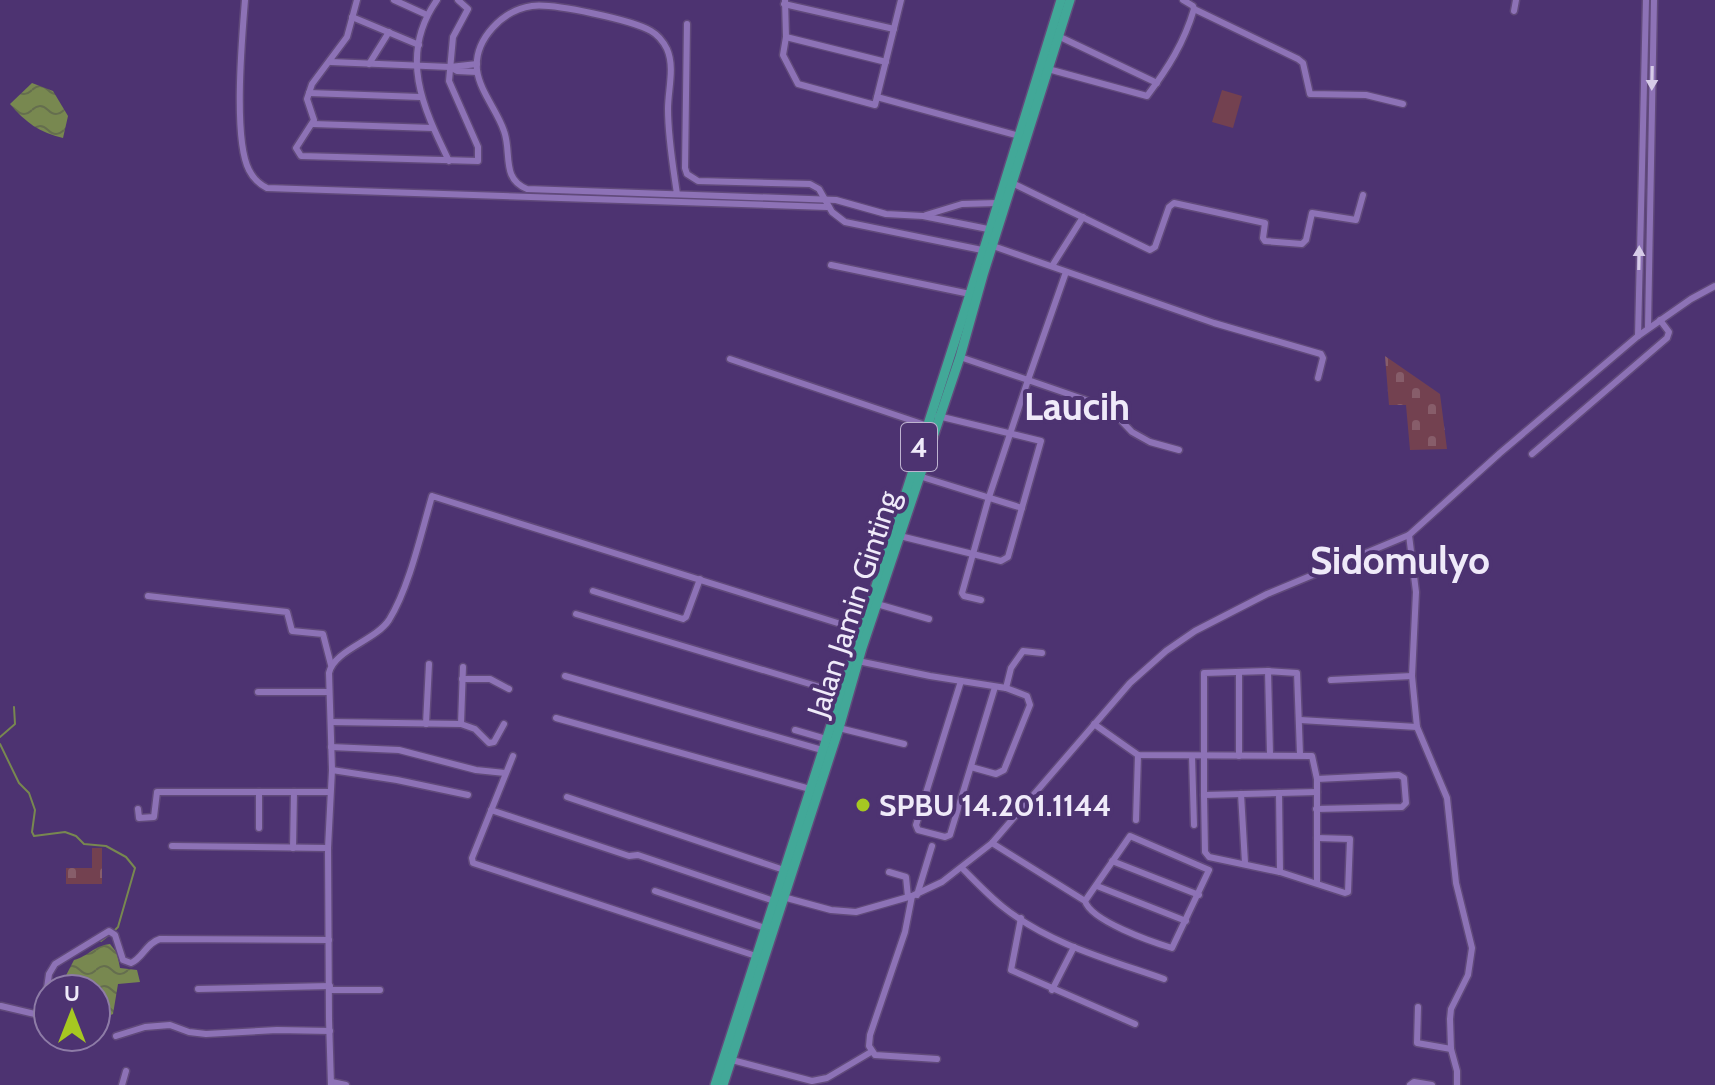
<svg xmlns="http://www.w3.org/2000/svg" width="1715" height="1085" font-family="Cabin,sans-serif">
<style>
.cemetery{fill:url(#cemetery-stones)}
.garden{fill:#734150}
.water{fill:url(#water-waves)}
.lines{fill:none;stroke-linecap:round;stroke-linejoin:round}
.stream{stroke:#788850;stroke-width:2}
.minor-casing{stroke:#614a7b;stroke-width:9}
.highway-casing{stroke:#614a7b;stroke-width:12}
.minor{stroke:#8d72b6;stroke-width:6}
.highway{stroke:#42a898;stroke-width:9}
.oneway{fill:#d6cce8}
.poi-dot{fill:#a6c821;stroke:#4d3371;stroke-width:3}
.labels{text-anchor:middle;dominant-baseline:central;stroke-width:8;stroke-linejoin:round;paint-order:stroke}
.shield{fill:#4d3371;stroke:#beb3d0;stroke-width:2}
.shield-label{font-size:28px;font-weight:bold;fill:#efeaf9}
.street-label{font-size:30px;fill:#efeaf9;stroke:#4d3371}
.poi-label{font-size:30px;font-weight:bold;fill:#efeaf9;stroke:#4d3371;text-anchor:start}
.district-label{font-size:38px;font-weight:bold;fill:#efeaf9;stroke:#4d3371}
</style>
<defs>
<pattern id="cemetery-stones" width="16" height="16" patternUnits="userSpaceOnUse" patternTransform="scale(2)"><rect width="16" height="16" fill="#734150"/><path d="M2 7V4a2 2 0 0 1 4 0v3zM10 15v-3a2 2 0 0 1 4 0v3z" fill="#875d6a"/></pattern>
<pattern id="water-waves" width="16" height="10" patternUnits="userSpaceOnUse" patternTransform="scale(2)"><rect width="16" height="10" fill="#788850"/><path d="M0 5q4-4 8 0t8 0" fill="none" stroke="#656e4e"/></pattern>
</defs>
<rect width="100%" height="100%" fill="#4d3371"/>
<!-- cemetery -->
<g class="cemetery">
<path d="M1385,356L1440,394L1447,449L1410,450L1406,405H1389Z"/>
<path d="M92,848H102V884H66V868H92Z"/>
</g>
<!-- garden -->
<path class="garden" d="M1222,90L1242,96L1233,128L1212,122Z"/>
<!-- water -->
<g class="water">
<path d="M32,83L53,91L68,116L63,138C40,133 25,122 10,104Z"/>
<path d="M110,944L117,953L120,968L137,970L140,982L118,984L113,1014L104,1018L96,1017V989H59L74,960C89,956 93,946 110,944Z"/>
</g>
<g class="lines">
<!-- stream -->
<g class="stream">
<path d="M0,737L15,724L14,707"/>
<path d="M0,744L19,783L29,793L35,810L32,832L34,836L65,832L76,836L84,844L106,846L126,857L135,868L118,927L115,930"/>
<path d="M101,941L110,934"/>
</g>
<defs>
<g id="minor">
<path d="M245,0C242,38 233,139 249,170C253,178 259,184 267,188L827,207"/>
<path d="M357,0L347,37L312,84L307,99L314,120L296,148L301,156L478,161V147L449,81L453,37L468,9L458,0"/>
<path d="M394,0L427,15"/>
<path d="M437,0C398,55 423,108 449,161"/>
<path d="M785,0L786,37L783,55L798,84L875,105L901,0"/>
<path d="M1183,0L1193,6L1194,9L1298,59L1303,63L1310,94L1366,95L1403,104"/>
<path d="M784,4L894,29"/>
<path d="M1514,11L1516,0"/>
<path d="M352,17L419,45"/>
<path d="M687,24L685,168L687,174L698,181L810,184L819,189L832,212L845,222L982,250"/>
<path d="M1058,36L1157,83"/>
<path d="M786,37L886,62"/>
<path d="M331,62L450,67L457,71L477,72"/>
<path d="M369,64L389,32"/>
<path d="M450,67L477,64"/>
<path d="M1048,69L1147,96C1168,68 1184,43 1194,9"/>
<path d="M309,93L420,97"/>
<path d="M877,97L1019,136"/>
<path d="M313,124L433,128"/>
<path d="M1012,183L1150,250L1155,247L1169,207L1174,203L1265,223L1263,238L1265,241L1302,244L1306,240L1312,213L1356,220L1363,195"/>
<path d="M677,194C673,166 668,138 668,109C668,90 675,67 667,49C663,41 658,35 651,31C632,20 553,3 532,6C503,10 474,39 477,70C480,92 497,110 504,131C512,153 501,179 527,189L836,200L886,214L923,216L988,229"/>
<path d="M926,215L962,204L997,203"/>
<path d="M993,246L1214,323L1321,354L1323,358L1318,378"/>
<path d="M831,265L970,294"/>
<path d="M1052,266L1083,217"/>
<path d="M1648,328L1654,0"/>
<path d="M1638,336L1646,0"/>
<path d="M960,357L1028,380L1066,272"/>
<path d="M730,359L925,425"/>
<path d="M1532,454L1667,338L1669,332L1660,320"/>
<path d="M919,476L1022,508"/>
<path d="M1409,535L1416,592L1412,676L1417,727L1447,798L1456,883L1472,948L1468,975L1451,1009L1450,1019L1451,1049L1457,1071V1085"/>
<path d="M900,536L1001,561L1008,557L1041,441L938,416"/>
<path d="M593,591L683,619L686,617L700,579"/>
<path d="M148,596L287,612L292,631L323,634L331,665"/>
<path d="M981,600L964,596L962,593L989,497L1028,380L1109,408L1132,432L1150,442L1179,450"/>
<path d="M877,604L929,619"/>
<path d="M576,614L840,693"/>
<path d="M858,661L930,676L1006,688L1027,696L1030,705L1004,770L996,774L971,767"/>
<path d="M1268,671L1204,673V795L1317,792"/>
<path d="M565,676L822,750"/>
<path d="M462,679H490L509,689"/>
<path d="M1331,680L1412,676"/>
<path d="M961,681L916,825L918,830L945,837L950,835L995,687"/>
<path d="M1006,688L1011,668L1023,651L1042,653"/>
<path d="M258,692H329"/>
<path d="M556,718L810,789"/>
<path d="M1300,720L1417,727"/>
<path d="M331,722L461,724L475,729L489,743L494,742L504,724"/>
<path d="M426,724L429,664"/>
<path d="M461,724L463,667"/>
<path d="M1094,724L1138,755L1312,756L1317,779V883"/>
<path d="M839,728L904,744"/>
<path d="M795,730L826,739"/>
<path d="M331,747L399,750L476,770L505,773"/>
<path d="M1270,754L1268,671L1297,673L1300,754"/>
<path d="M513,756L472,858L473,863L756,956"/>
<path d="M1192,756L1194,825"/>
<path d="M1239,756V672"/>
<path d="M332,770L397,780L468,795"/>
<path d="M259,792V828"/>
<path d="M1279,793L1280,872"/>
<path d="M1241,794L1245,863"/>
<path d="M1204,795L1205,852L1209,857L1280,872L1345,893L1348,892L1350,839L1317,838"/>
<path d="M567,797L784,870"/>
<path d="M138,809L139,818L154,817L157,792H330"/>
<path d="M1316,809L1402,807L1406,803L1404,778L1399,775L1317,779"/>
<path d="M491,810L629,856L638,855L774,901"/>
<path d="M1136,820L1138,755"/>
<path d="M992,843L1085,901L1130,836L1209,870L1172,948C1152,942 1091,921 1085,901"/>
<path d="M172,846L328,848"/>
<path d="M293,848L294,792"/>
<path d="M1112,861L1199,895"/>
<path d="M962,868C975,881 988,895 1003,907C1049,944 1110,960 1164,979"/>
<path d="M889,872L906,877L908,897"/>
<path d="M1097,886L1186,921"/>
<path d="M655,891L765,928"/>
<path d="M917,895L932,846"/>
<path d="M912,896L905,932L870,1035L869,1046L875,1055L937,1059"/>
<path d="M783,897L831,910L856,912L912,896L942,882L992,843L1130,683L1166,651L1195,631L1267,594L1409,535L1500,453L1638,336L1691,299L1715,286"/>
<path d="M1021,918L1011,970L1135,1024"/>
<path d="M198,989L330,986"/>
<path d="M329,990H380"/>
<path d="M1052,990L1074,947"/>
<path d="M1,1006L43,1016L49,974L55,964L109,931L115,935L123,960L131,963C143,958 146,943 160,939L329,940"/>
<path d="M1418,1007L1417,1043L1451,1049"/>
<path d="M116,1036L145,1027L170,1025L189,1032L206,1034L277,1030L330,1031"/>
<path d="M732,1060L812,1081L827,1078L871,1052"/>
<path d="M332,1082L346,1085"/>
<path d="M122,1085L126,1071"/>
<path d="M331,1085L329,1019L328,848L332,770L329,673C334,650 375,641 389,620C409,588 421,534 432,496L860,630"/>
<path d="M1410,1085L1414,1082L1432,1085"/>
</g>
<g id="highway">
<path d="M715,1085L970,294L1061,0"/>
<path d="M723,1085L839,728L862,648L960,357L983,275L1070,0"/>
</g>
</defs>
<!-- minor casing -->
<use href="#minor" class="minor-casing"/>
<!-- highway casing -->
<use href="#highway" class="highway-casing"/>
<!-- minor -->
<use href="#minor" class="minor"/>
<!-- highway -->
<use href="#highway" class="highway"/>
</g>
<!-- one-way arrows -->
<defs><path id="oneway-solid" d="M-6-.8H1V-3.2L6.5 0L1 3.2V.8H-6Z" transform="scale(2)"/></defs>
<g class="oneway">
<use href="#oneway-solid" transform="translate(1652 78) rotate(91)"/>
<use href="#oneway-solid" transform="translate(1639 258) rotate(-89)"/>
</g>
<!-- markers -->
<circle class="poi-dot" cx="863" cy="805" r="8"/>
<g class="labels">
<!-- shield labels -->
<rect class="shield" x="901" y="423" width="36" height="48" rx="6"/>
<g class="shield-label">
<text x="919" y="447">4</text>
</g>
<!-- street labels -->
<g class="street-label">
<text transform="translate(853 604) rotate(-72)">Jalan Jamin Ginting</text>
</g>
<!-- poi labels -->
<g class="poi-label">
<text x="879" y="805">SPBU 14.201.1144</text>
</g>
<!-- district labels -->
<g class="district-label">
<text x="1077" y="406">Laucih</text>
<text x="1400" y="560">Sidomulyo</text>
</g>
</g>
<!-- north arrow -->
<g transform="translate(72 1013)"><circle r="38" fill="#4d3371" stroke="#8e7ca7" stroke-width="2"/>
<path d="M0-6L14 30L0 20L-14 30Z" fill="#a6c821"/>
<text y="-12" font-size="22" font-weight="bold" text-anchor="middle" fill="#efeaf9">U</text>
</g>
</svg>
